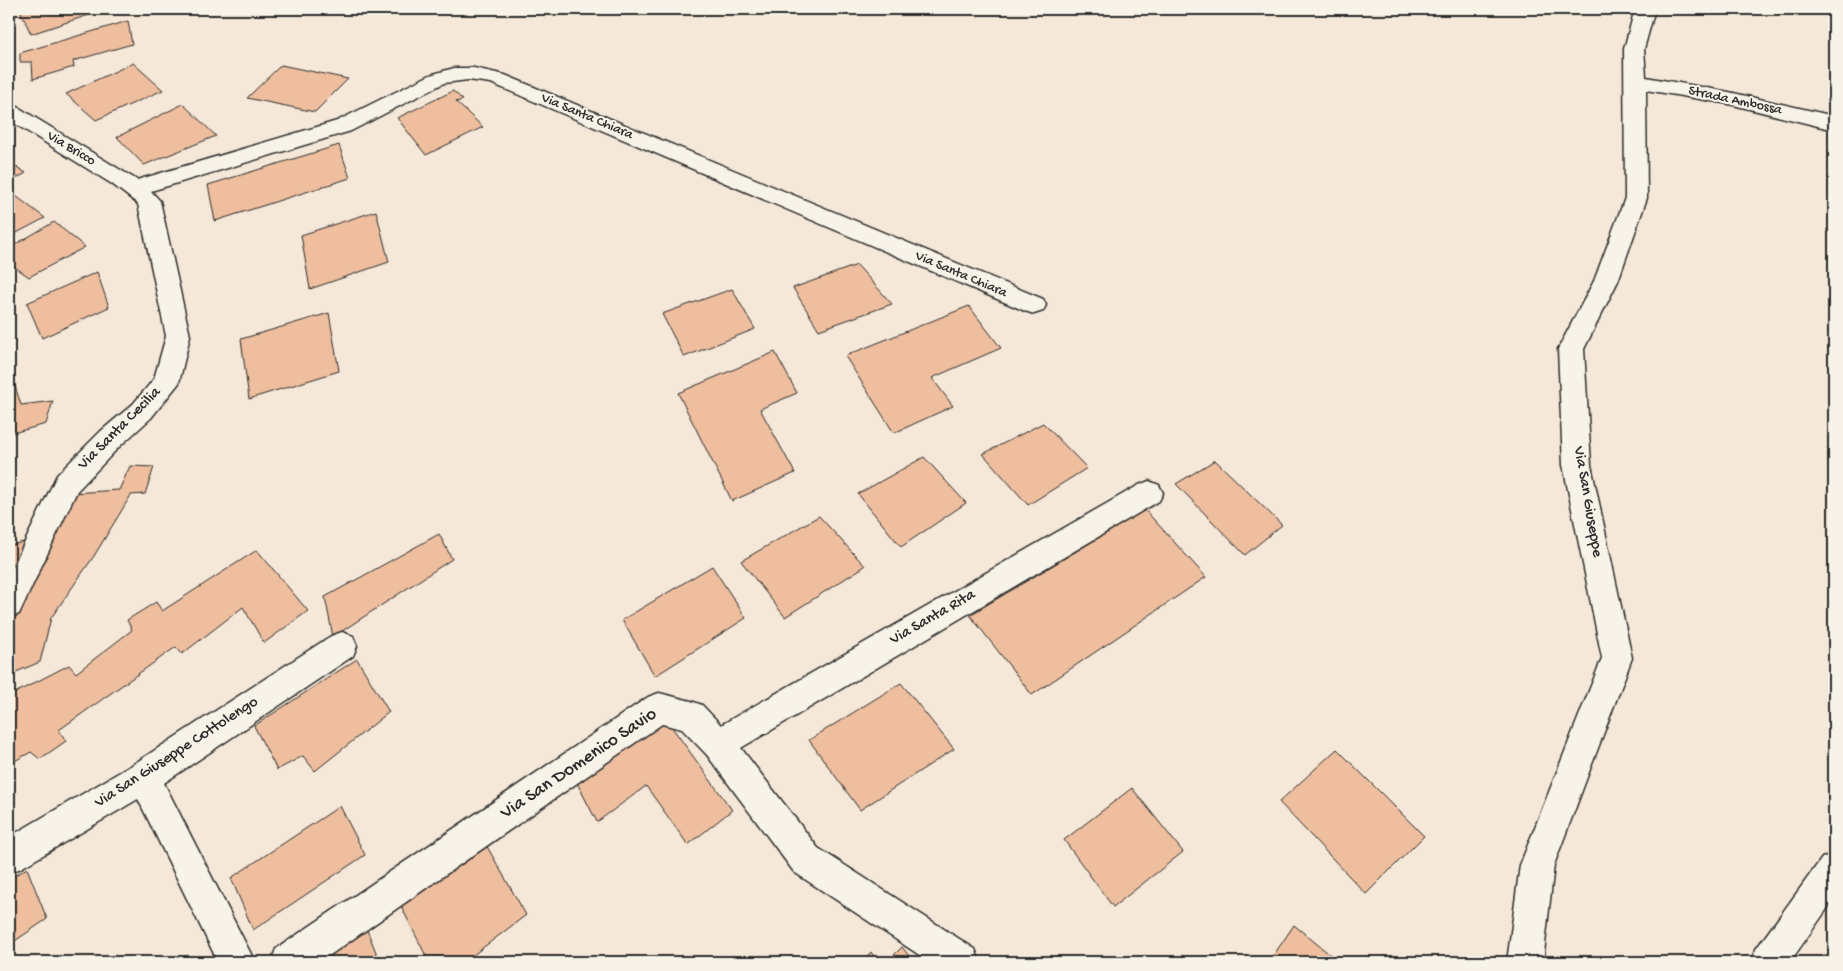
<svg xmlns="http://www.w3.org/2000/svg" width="1843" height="971" font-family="'Gochi Hand',sans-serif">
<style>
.building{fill:#eebe9e;stroke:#2b2b2b}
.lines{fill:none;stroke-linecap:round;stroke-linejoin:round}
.minor-casing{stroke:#2b2b2b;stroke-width:3}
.minor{fill:#f7f3e8;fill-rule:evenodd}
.labels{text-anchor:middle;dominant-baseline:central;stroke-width:4;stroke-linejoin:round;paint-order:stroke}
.far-street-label{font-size:14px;fill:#2b2b2b;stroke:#f7f3e8}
.street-label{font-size:16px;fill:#2b2b2b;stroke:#f7f3e8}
.near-street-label{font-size:19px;fill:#2b2b2b;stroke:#f7f3e8}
</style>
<rect width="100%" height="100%" fill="#f5e8d9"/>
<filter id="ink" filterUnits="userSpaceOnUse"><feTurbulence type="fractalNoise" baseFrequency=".02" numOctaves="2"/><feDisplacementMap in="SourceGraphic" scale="10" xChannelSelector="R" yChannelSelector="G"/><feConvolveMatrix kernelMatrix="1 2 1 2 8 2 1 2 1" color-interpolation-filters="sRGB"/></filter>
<g filter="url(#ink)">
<!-- building -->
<g class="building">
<path d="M25,9H101V11L31,34L20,10Z"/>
<path d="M128,21L132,44L73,61L74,67L33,79L32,62H20V53Z"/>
<path d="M133,63L163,90L96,120L66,94Z"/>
<path d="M281,65L348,79L315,112L247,98Z"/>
<path d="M453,91L463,100L456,102L483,127L426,155L397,118Z"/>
<path d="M183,104L216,136L144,165L117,137Z"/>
<path d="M339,145L350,178L215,221L208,185Z"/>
<path d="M9,162L26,173L9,183Z"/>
<path d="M12,193L45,218L9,237V194Z"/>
<path d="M376,211L389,262L310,289L301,235Z"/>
<path d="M54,222L85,247L29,277L9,263V248Z"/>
<path d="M857,265L892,304L819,330L793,288Z"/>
<path d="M97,272L109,307L42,338L27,303Z"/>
<path d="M732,289L755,329L684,357L662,314Z"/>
<path d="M969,306L1001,348L932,378L953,406L894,433L845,356Z"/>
<path d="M329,313L339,371L249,399L241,339Z"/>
<path d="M775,352L797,393L760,409L795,473L732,501L678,393Z"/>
<path d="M10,370L21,405L53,401L46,424L9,434Z"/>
<path d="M1043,423L1087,468L1028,505L983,454Z"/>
<path d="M924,457L966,503L901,547L858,494Z"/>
<path d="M1215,460L1282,525L1245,555L1176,484Z"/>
<path d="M130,466L154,467L145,494L131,495L94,556L51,618L40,662L9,675V626L72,493L119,490Z"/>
<path d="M1145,510L1206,577L1032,695L970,615Z"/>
<path d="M819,516L865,566L785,617L741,561Z"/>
<path d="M439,534L452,559L333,637L325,597Z"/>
<path d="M30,540L9,582V546Z"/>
<path d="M257,550L308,611L264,643L243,607L182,654L176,647L59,730L66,741L40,759L31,752L9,764V696L69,665L76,673L132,630L127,620L156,602L162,611Z"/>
<path d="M712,566L746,618L655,676L622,620Z"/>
<path d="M357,659L389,712L315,771L303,756L277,770L254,726Z"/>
<path d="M901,683L954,749L860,810L809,740Z"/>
<path d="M666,719L732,810L688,845L646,786L597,822L576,781Z"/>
<path d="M1337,749L1424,836L1366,894L1279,802Z"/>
<path d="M1132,788L1183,852L1113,907L1064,840Z"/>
<path d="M340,806L365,855L253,930L231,878Z"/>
<path d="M485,843L526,915L464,962H429L400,904Z"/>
<path d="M27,868L47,919L9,945V879Z"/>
<path d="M1294,925L1339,962H1269Z"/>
<path d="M367,930L380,962H320Z"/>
<path d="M902,947L914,962H887Z"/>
<path d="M871,952L878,962H861Z"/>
</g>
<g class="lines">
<defs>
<g id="minor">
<path d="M1635,9H1655L1644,49L1646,77L1729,92L1834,116V130L1729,104L1646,90L1647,198L1618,281L1584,349L1591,465L1632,658L1554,865L1543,962H1507L1520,865L1602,658L1563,465L1558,349L1594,281L1625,198L1624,49Z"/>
<path d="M454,68H474L505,75L1043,299L1046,305L1043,311L1034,314L1025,311L491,83L468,80L444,83L351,131L151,191L160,201L190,336L179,383L151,418L119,447L77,491L19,614L9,618V575L57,475L101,431L133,404L154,379L166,336L138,204L112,184L9,120V104L16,106L137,180L337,121L430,75Z"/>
<path d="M1149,481L1159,485L1163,493L1159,501L741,748L818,848L975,949L980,962H930L794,872L707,755L682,729L662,724L320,962H271L276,949L648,697L659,693L691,701L702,705L721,725L1139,485Z"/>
<path d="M342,632L353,636L357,646L353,656L164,783L255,962H218L138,799L21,868L9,873V837L132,765L331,636Z"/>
<path d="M1834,853V899L1790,962H1751L1756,949L1822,858Z"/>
</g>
</defs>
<!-- minor casing -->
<use href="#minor" class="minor-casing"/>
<!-- minor -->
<use href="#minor" class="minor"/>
</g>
</g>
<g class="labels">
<!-- far-street labels -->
<g class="far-street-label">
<text transform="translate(1735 101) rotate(12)">Strada Ambossa</text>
<text transform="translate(587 117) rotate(23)">Via Santa Chiara</text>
<text transform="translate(71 149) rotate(31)">Via Bricco</text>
<text transform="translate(961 275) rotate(23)">Via Santa Chiara</text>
</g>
<!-- street labels -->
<g class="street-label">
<text transform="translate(120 429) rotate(-45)">Via Santa Cecilia</text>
<text transform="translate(1587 502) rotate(80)">Via San Giuseppe</text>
<text transform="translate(933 618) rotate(-30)">Via Santa Rita</text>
<text transform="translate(177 753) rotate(-33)">Via San Giuseppe Cottolengo</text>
</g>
<!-- near-street labels -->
<g class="near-street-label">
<text transform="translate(579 764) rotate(-34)">Via San Domenico Savio</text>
</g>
</g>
<!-- margin -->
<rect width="1843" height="971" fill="none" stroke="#f7f3e8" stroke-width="30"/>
<rect x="15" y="15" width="1813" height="941" fill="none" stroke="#2b2b2b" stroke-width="2" filter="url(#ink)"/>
</svg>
